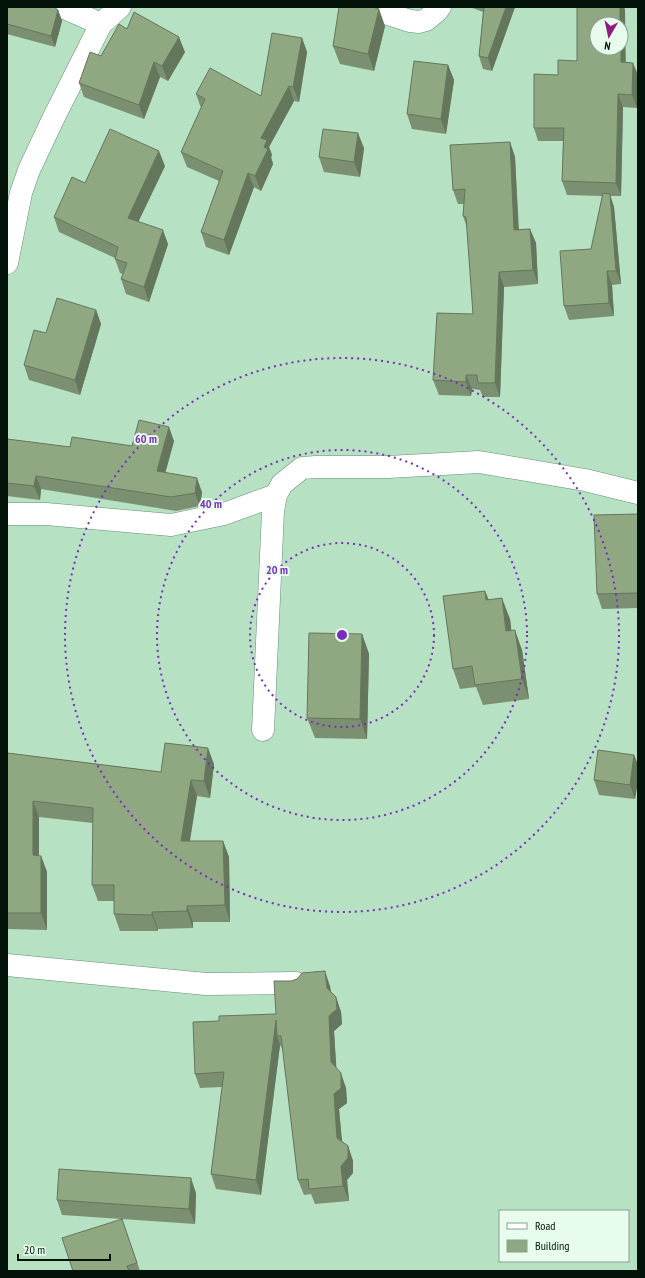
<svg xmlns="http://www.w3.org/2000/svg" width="645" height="1278" font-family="'PT Sans Narrow',sans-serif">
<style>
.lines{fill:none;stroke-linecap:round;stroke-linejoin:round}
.minor-casing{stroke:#678f74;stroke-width:23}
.minor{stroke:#fff;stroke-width:22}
.wall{fill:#7b9070}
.shaded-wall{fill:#64765b}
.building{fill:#8fa882;stroke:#64765b}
.ring{fill:none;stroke:#7b2cbf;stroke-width:2;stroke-dasharray:2 4}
.centre{fill:#7b2cbf;stroke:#e7fced;stroke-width:2}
.ring-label{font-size:12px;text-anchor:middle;font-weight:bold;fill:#7b2cbf;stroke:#e7fced;stroke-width:4;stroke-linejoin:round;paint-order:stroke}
</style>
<rect width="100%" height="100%" fill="#b6e1c3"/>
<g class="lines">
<defs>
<g id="minor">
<path d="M62,7L101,24"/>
<path d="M367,7L410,21L419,22L426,20L437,11L440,7"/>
<path d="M7,263L21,193L29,170L53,119L101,24L120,7"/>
<path d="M7,514H46L171,525L224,514L276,495"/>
<path d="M263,730L273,511L276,495L282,484L302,468L316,467H388L479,462L585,480L638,493"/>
<path d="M7,965L206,984L296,983"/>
</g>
</defs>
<!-- minor casing -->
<use href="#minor" class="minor-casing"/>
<!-- minor -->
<use href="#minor" class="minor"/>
</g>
<!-- wall -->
<g class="wall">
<path d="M7,7L58,10L62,21L55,47L7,34Z"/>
<path d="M470,7H515L492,71L483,69L479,56L483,12Z"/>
<path d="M577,7H624L625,10V62L638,75V79L637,108L623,107L621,196H610L614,207L621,284L612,285L614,316L569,320L564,306L591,249L602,196L567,195L562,181L563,141H538L534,128L558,75L577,61Z"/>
<path d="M385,26L374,71L340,64L333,46Z"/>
<path d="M127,29L185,52L168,81L160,77L144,119L84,97L79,83L101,56Z"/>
<path d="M302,38L307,52L299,102L294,101L269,147L272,155L271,157L273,164L261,191L254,187L229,255L206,247L201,232L219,181L187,167L181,152L201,108L196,94L261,96Z"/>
<path d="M448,65L454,80L446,134L412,129L407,114Z"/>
<path d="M510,142L515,157L519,229H530L536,243L538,284L504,287L500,397H483L480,390L472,389L471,396L439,395L433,380L473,314L467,228L463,216L464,204H458L453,190Z"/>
<path d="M364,148L360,177L324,172L319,157Z"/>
<path d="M165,166L138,222L168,244L149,302L126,294L121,279L123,274L120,273L115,259V258L59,232L54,217L85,183Z"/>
<path d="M96,310L101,324L80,395L29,380L24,365L46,333Z"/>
<path d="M7,439L70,447L132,446L174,441L165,473L202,492L200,506L176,511L41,489L40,500L7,496Z"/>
<path d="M638,514V608L602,609L597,594Z"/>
<path d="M485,591L489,600L510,619L511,630L522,650L529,699L483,705L476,687L460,689L453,669Z"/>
<path d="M362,634L369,654L367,739L315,738L307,718Z"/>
<path d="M7,753L161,772L214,764L210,798L197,796L190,841H223L229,857L230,922H193V928L158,929V931H120L114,914V901H98L92,885L93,823L39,817V856H41L47,872V930L7,929Z"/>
<path d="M634,755L638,765V781L635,799L599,795L594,780Z"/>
<path d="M330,986L331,992L336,997L341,1012L342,1024L334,1031L336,1068L346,1088L347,1103L339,1109L342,1141L348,1146L353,1161V1173L347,1180L349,1201L315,1204L311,1194L304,1195L298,1180L283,1050L280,1045L261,1195L216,1189L211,1174L222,1087L200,1088L195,1074L219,1021L276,1014Z"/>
<path d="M196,1193L195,1224L122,1219L140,1271H73L122,1219L62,1215L57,1200Z"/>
</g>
<!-- shaded-wall -->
<g class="shaded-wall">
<path d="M506,7H515L492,71L488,58Z"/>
<path d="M620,7H624L625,10L626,75L621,62V24H620Z"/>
<path d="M379,9L385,26L374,71L368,54Z"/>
<path d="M58,10L62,21L55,47L51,36Z"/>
<path d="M179,37L185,52L168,81L162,66Z"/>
<path d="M302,38L307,52L299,102L293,87Z"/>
<path d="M154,62L160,77L144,119L139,105Z"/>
<path d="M633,63L638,75L637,108L632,95Z"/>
<path d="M448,65L454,80L446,134L441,119Z"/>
<path d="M289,86L294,101L269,147L272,155L271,157L273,164L261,191L255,176L261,138Z"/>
<path d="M618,94L623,107L621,196L616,183Z"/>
<path d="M358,133L364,148L360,177L354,162Z"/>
<path d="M510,142L515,157L519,244L514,230Z"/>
<path d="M159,151L165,166L133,233L128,218Z"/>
<path d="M248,173L254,187L229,255L224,240Z"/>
<path d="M610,194L614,207L621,284L616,271Z"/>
<path d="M530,229L536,243L538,284L533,270Z"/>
<path d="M163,230L168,244L149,302L144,287Z"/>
<path d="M607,271L612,285L614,316L609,303Z"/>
<path d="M499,272L504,287L500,397L495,383Z"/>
<path d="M96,310L101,324L80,395L75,380Z"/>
<path d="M466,375L472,389L471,396L466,382Z"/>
<path d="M169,427L174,441L162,485L157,471Z"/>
<path d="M36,476L41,489L40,500L34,486Z"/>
<path d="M197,478L202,492L200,506L195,493Z"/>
<path d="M485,591L493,611L486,600Z"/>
<path d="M502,598L510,619L514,652L506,631Z"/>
<path d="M515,630L522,650L529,699L522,679Z"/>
<path d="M362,634L369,654L367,739L360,719Z"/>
<path d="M208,748L214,764L210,798L204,781Z"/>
<path d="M634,755L638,765V781L635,799L630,785Z"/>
<path d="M191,780L197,796L187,857L181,841Z"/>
<path d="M33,801L39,817V872L33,855Z"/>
<path d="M223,841L229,857L230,922L225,905Z"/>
<path d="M41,856L47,872V930L41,913Z"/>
<path d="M187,906L193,922V928L187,911Z"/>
<path d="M152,912L158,929V931L152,915Z"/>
<path d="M325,971L330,986L332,1002L327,988Z"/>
<path d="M336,997L341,1012L342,1024L334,1031L337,1077L331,1062L329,1016Z"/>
<path d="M276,1020L281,1036H277L280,1045L261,1195L256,1180Z"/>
<path d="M341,1073L346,1088L347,1103L339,1109L343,1153L337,1138L334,1094Z"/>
<path d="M348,1146L353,1161V1173L347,1180L349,1201L343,1186L341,1166Z"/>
<path d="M191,1178L196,1193L195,1224L189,1209Z"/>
</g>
<!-- building -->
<g class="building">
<path d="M7,7H54L58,10L51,36L7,24Z"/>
<path d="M339,7H373L379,9L368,54L333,46Z"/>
<path d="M484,7H506L488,58L479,56Z"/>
<path d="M577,7H620V24H597V48H621V62L633,63L632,95L618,94L616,183L562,181L564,128H534V74L558,75V60L577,61Z"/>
<path d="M134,12L179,37L162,66L154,62L139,105L79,83L90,52L101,56L119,24L127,29Z"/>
<path d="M272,33L302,38L293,87L289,86L261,138L267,140L264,147L268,149L255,176L248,173L224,240L201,232L223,171L181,152L205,99L196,94L210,68L261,96Z"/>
<path d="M414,61L448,65L441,119L407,114Z"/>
<path d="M110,129L159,151L128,218L163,230L144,287L121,279L127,263L115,259L118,247L54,217L72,177L85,183Z"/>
<path d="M323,129L358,133L354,162L319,157Z"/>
<path d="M510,142L514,230L530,229L533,270L499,272L495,383H478L477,375H466V382L433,380L437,313L473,314L466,217L463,216L465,189L453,190L450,145Z"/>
<path d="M603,193L610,194L616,271H607L609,303L564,306L560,251L591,249Z"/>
<path d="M57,298L96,310L75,380L24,365L34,330L46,333Z"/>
<path d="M139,420L169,427L157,471L197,478L195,493L171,497L36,476L34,486L7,483V439L70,447L72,437L132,446Z"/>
<path d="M638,514V593L597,594L594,515Z"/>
<path d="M485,591L486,600L502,598L506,631L515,630L522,679L475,685L472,666L453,669L443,596Z"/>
<path d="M309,633L362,634L360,719L307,718Z"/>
<path d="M165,743L208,748L204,781L191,780L181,841H223L225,905L187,906V911L152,912V915L114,914V885H92L93,808L33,801V855L41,856V913H7V753L161,772Z"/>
<path d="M598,750L634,755L630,785L594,780Z"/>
<path d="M325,971L327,988L336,997L337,1009L329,1016L331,1062L341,1073V1088L334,1094L337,1138L348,1146V1158L341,1166L343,1186L309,1189L308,1179L298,1180L281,1036H277L276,1020L256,1180L211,1174L224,1072L195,1074L193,1022L219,1021V1016L276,1014L274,981H291L297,979L302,973Z"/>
<path d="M59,1169L191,1178L189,1209L57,1200Z"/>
<path d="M122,1219L137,1263L127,1266L129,1271H73L62,1238Z"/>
</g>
<!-- distance rings -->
<g class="ring">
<circle cx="342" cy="635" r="92"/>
<circle cx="342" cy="635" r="185"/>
<circle cx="342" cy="635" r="277"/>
</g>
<circle cx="342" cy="635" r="6" class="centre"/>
<g class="ring-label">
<text x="146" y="443">60 m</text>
<text x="211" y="508">40 m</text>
<text x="277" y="574">20 m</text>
</g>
<!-- border -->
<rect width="645" height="1278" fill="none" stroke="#041309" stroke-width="16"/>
<!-- legend -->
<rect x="499" y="1210" width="130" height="52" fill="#e7fced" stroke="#8c9f92"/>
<rect x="507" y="1223" width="20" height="6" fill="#ffffff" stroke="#8c9f92"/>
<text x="535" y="1230" font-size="12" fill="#041309">Road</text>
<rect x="507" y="1240" width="20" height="12" fill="#8fa882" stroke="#8c9f92"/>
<text x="535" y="1250" font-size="12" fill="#041309">Building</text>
<!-- north arrow -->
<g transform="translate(609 36) rotate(189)"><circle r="19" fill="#e7fced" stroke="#8c9f92"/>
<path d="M0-3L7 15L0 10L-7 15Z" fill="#8e1d7e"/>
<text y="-6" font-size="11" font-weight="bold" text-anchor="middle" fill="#041309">N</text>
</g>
<!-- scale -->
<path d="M18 1254v6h92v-6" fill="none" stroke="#041309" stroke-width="2"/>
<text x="24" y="1254" font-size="12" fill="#041309" stroke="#e7fced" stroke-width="3" paint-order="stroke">20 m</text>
</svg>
